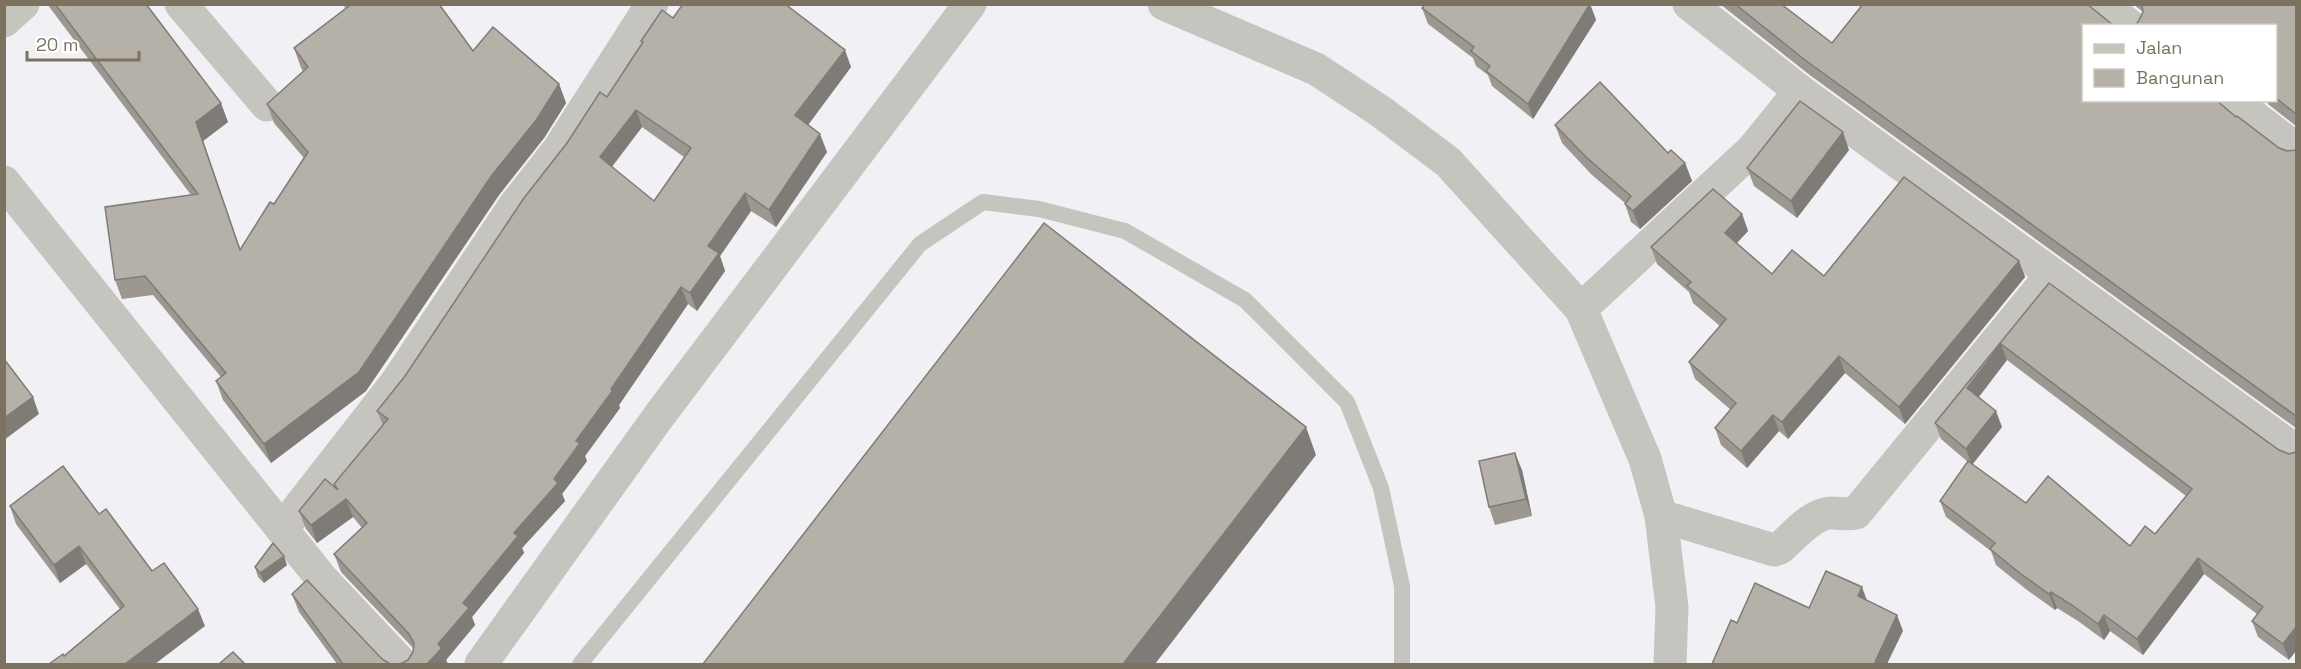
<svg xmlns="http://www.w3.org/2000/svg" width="2301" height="669" font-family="'Space Grotesk',sans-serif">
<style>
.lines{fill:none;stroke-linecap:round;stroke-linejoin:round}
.service{stroke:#c6c4bf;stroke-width:16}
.minor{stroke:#c6c4bf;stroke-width:33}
.wall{fill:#9c9790;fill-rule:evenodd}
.shaded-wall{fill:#7f7b76}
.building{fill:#b5b0a8;stroke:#7f7b76;stroke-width:1.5;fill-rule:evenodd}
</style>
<rect width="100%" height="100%" fill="#f1f0f4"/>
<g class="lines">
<!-- service -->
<path class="service" d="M580,664L920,244L983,202L1039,209L1125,231L1245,300L1347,402L1381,488L1402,586V664"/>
<!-- minor -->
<g class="minor">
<path d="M181,4L267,105"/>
<path d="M1164,4L1316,69L1380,111L1448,162L1581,309L1645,459L1661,516L1672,607L1670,664"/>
<path d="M1689,4L1800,91L2296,451"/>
<path d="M2102,4L2130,26"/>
<path d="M4,21L23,4"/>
<path d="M2232,100L2296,149"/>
<path d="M4,182L322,579L402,664"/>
<path d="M1581,309L1753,149L1800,91"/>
<path d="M1661,516L1774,550L1780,548C1794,536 1812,513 1832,513C1841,513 1847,515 1856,513L2052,274"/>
<path d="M282,529L396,383L515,205L559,149L652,4"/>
<path d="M481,664L659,416L970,4"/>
</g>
</g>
<!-- wall -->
<g class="wall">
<path d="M47,4H146L228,122L203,141L240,249L274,204L304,158L274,123L267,104L303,71L301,68L294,48L345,9L344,4H439L473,51L559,84L566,103L544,138L499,195L366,391L271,463L223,400L216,381L221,377L153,295L122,299L115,280L191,195Z"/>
<path d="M683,4H788L787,6L851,67L808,125L827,152L776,227L751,211L720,256L725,271L697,311L688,304L619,405L620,408L585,456L587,461L562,494L565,501L522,548L524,553L472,617L475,625L446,660L448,664H337L299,612L292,594L390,664H400L408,660L413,652L414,649L341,572L334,554L362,528L353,517L317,543L306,529L299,511L335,487L334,484L383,425L377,411L405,376L607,97L642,44L641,41L673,18ZM642,127L684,157L654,201L612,167Z"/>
<path d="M1590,4L1596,20L1533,119L1492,86L1488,75L1476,66L1473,58L1428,24L1422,8Z"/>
<path d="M1720,4H1781L1832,43L2113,25L2236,117L2279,148L2287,151L2296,150V428L1811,76Z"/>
<path d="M2133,4H2296V126L2268,104L2267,100H2276V26L2138,22L2143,12Z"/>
<path d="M1555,125L1668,153L1685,163L1692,181L1640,229L1631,222L1625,204V203L1592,175L1562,143Z"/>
<path d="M1849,150L1797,218L1754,186L1747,168Z"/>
<path d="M1742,214L1748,231L1737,243L1772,274L1824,276L2019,261L2025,277L1905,424L1845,373L1788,439L1779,431L1747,468L1721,445L1715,428L1731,410L1695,379L1689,362L1720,326L1693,303L1689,292L1657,264L1651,247Z"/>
<path d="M2049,283L2279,450L2289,454V660L2258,637L2252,621L2257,614L2204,574L2143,655L2110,631L2104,640L2078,621L2057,608L2055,610L2027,590L1996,565L1991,551L1946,517L1940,501L1968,462L1941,439L1935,423ZM2007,360L2186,496L2155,534L2130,546L2026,503L1972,464L2002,427L1979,397Z"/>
<path d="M1522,470L1532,516L1495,525L1489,507Z"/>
<path d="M10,506L99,514L205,626L64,656L120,609L86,564L60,583L16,524Z"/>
<path d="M287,565L264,583L258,577L255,567Z"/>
</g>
<!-- shaded-wall -->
<g class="shaded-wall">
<path d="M1590,4L1596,20L1533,119L1528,104Z"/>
<path d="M845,50L851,67L802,133L795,115Z"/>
<path d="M559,84L566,103L544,138L499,195L366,391L271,463L264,444Z"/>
<path d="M221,103L228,122L203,141L247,269L196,122Z"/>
<path d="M636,110L642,127L606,174L600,157Z"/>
<path d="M1843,132L1849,150L1797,218L1791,201Z"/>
<path d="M820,134L827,152L776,227L769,210Z"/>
<path d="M1685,163L1692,181L1640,229L1633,211Z"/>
<path d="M745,193L751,211L720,256L725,271L697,311L690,293L708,246Z"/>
<path d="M1742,214L1748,231L1731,249L1725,233Z"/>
<path d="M2019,261L2025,277L1905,424L1899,407Z"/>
<path d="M681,287L688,304L619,405L620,408L585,456L587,461L562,494L565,501L522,548L524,553L472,617L475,625L446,660L448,664H427L463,603L554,479L576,441Z"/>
<path d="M2001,344L2007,360L1973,404L1967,388Z"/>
<path d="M1839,356L1845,373L1788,439L1782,422Z"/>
<path d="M33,397L39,414L4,440V418Z"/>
<path d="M1996,411L2002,427L1972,465L1966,449Z"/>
<path d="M1773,415L1779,431L1747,468L1741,451Z"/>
<path d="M1306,427L1316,455L1155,664H1123Z"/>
<path d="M1515,453L1522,470L1532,516L1526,499Z"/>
<path d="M346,499L353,517L317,543L311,525Z"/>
<path d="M79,546L86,564L60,583L54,565Z"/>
<path d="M284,556L287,565L264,583L260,573Z"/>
<path d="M2198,558L2204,574L2143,655L2137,639Z"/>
<path d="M1862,587L1868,603L1858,596Z"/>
<path d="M2051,592L2057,608L2055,610L2049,594Z"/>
<path d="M198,609L205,626L155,664H125Z"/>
<path d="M1897,615L1903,631L1887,664H1876L1875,662Z"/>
<path d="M2104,615L2110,631L2104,640L2098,624Z"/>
<path d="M2296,627V651L2289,660L2283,644Z"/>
</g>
<!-- building -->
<g class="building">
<path d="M55,4H146L221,103L196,122L240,250L270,202L274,204L308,152L267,104L308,67L294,48L349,6L348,4H439L473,51L493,27L559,84L537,119L492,175L359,372L264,444L216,381L226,373L145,276L115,280L105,207L198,194Z"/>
<path d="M683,4H785L845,50L795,115L820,134L769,210L745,193L708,246L719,253L690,293L681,287L611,389L613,390L576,441L580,443L554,479L558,483L514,533L518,536L463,603L469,608L438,644L442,648L427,664H343L292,594L307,580L382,659L390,664H400L408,660L413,652L414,643L409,634L334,554L367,523L346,499L311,525L299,511L325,479L338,490L334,484L388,419L377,411L405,376L524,198L567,143L600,92L607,97L643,42L641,41L662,10L673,18ZM636,110L691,148L654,201L600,157Z"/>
<path d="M1425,4H1590L1528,104L1486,71L1490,66L1471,51L1474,47L1422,8Z"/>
<path d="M1735,4H1781L1832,43L1863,4H2087L2114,26H2084V100H2216L2236,117L2237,116L2279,148L2287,151L2296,150V416L1805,60Z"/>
<path d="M2142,4H2296V114L2276,98V26H2133L2138,22L2143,12Z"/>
<path d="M1600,82L1668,153L1671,150L1685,163L1633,211L1625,204L1631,196L1586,157L1555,125Z"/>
<path d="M1800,101L1843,132L1791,201L1747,168Z"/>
<path d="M1904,177L2019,261L1899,407L1839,356L1782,422L1773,415L1741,451L1715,428L1736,403L1689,362L1726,319L1687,286L1691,282L1651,247L1713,189L1742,214L1725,233L1772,274L1792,250L1824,276Z"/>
<path d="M1044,223L1306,427L1123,664H703Z"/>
<path d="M2049,283L2279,450L2289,454L2296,452V627L2283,644L2252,621L2263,607L2198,558L2137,639L2104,615L2098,624L2072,605L2051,592L2049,594L2021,574L1990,549L1995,543L1940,501L1968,461L2026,503L2048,476L2130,546L2145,526L2155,534L2192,489L2001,344L1967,388L1996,411L1966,449L1935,423Z"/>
<path d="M4,359L33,397L4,418Z"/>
<path d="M1515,453L1526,499L1489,507L1479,461Z"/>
<path d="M63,466L99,514L106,509L152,571L164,563L198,609L125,664H49L63,654L64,656L124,606L79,546L54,565L10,506Z"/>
<path d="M273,543L284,556L260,573L255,567Z"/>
<path d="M1826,571L1862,587L1858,596L1897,615L1875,662L1881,664H1712L1731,620L1737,623L1755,583L1809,608Z"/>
<path d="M233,652L245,664H219Z"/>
</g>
<!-- border -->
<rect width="2301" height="669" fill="none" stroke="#7b735f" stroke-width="12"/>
<!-- legend -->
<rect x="2082" y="24" width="195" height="78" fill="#ffffff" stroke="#cac7bf" stroke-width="1.5"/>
<rect x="2094" y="44" width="30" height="9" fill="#c6c4bf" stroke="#cac7bf" stroke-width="1.5"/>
<text x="2136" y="54" font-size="18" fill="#7b735f">Jalan</text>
<rect x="2094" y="69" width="30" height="18" fill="#b5b0a8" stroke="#cac7bf" stroke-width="1.5"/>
<text x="2136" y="84" font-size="18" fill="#7b735f">Bangunan</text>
<!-- scale -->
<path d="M27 51v9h112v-9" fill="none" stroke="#7b735f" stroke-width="3"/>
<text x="36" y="51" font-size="18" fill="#7b735f" stroke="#ffffff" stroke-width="4.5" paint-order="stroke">20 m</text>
</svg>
